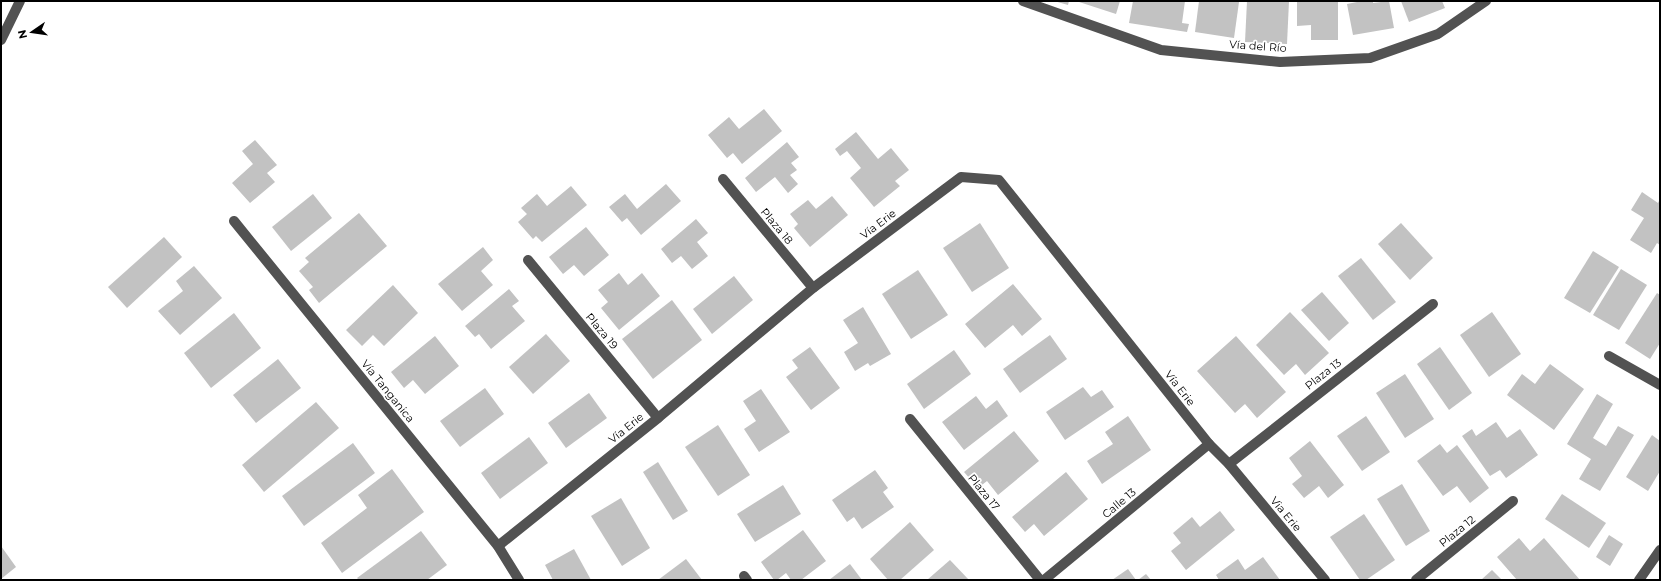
<svg xmlns="http://www.w3.org/2000/svg" width="1661" height="581" font-family="Montserrat,sans-serif">
<style>
.building{fill:#c2c2c2}
.lines{fill:none;stroke-linecap:round;stroke-linejoin:round}
.minor{stroke:#525252;stroke-width:10}
.labels{text-anchor:middle;dominant-baseline:central;stroke-width:3.5;stroke-linejoin:round;paint-order:stroke}
.street-label{font-size:11px;fill:#000;stroke:#fff}
</style>
<rect width="100%" height="100%" fill="#fff"/>
<!-- building -->
<g class="building">
<path d="M1054,1H1069L1068,5Z"/>
<path d="M1076,1H1120L1116,14Z"/>
<path d="M1133,1H1185L1182,23L1189,24L1187,32L1129,23Z"/>
<path d="M1199,1L1239,2L1234,38L1195,32Z"/>
<path d="M1247,1H1289L1287,44L1245,42Z"/>
<path d="M1297,1H1338V40H1311V25L1297,26Z"/>
<path d="M1357,1H1373V3L1389,1L1394,28L1353,35L1347,4L1357,2Z"/>
<path d="M1401,1H1442L1445,8L1409,22Z"/>
<path d="M764,109L782,131L742,164L733,153L727,158L708,135L729,117L739,129Z"/>
<path d="M856,132L878,159L891,148L909,170L895,181L900,186L874,207L850,178L861,168L847,151L840,156L835,149Z"/>
<path d="M255,140L277,165L267,173L275,182L250,203L232,183L253,164L242,151Z"/>
<path d="M787,142L799,157L791,163L797,170L790,175L798,184L788,193L775,177L756,192L745,178Z"/>
<path d="M666,184L681,201L641,235L627,218L622,222L609,207L625,194L637,209Z"/>
<path d="M571,186L587,205L542,242L536,236L533,239L518,222L527,214L521,208L537,194L547,206Z"/>
<path d="M1642,192L1658,203L1660,199V245L1657,243L1651,253L1630,240L1644,218L1631,210Z"/>
<path d="M313,194L332,218L291,251L272,227Z"/>
<path d="M832,196L848,215L810,247L794,228L798,224L790,214L808,200L816,209Z"/>
<path d="M359,213L387,246L319,303L309,290L313,287L299,271L309,262L305,258Z"/>
<path d="M696,219L708,233L697,242L708,256L692,269L681,256L672,263L661,249Z"/>
<path d="M980,223L1009,268L972,292L943,248Z"/>
<path d="M1401,223L1433,258L1410,280L1378,244Z"/>
<path d="M586,227L609,255L584,276L574,265L563,274L549,257Z"/>
<path d="M164,237L182,257L127,308L108,287Z"/>
<path d="M483,247L493,260L481,271L493,285L462,311L438,284Z"/>
<path d="M1593,251L1619,267L1590,313L1564,298Z"/>
<path d="M1361,258L1396,302L1373,320L1338,276Z"/>
<path d="M194,266L222,298L180,335L158,311L183,291L176,281Z"/>
<path d="M1621,269L1647,285L1619,330L1593,315Z"/>
<path d="M918,270L948,315L911,339L882,294Z"/>
<path d="M619,273L628,285L642,273L660,296L619,330L601,308L608,302L598,290Z"/>
<path d="M734,276L753,300L712,334L693,309Z"/>
<path d="M1013,284L1042,319L1022,336L1013,325L985,348L965,324Z"/>
<path d="M393,285L418,313L384,346L373,335L362,346L346,330Z"/>
<path d="M509,289L519,301L512,306L525,321L491,349L479,334L475,337L465,326Z"/>
<path d="M1322,292L1349,323L1329,341L1301,310Z"/>
<path d="M1657,293L1660,295V343L1650,359L1625,343Z"/>
<path d="M672,300L702,340L653,379L622,339Z"/>
<path d="M863,307L891,354L870,366L868,363L855,371L844,352L858,343L843,320Z"/>
<path d="M1290,312L1329,353L1305,375L1296,364L1284,375L1256,345Z"/>
<path d="M1492,312L1521,354L1489,377L1460,335Z"/>
<path d="M234,313L261,348L211,388L184,353Z"/>
<path d="M546,334L570,361L533,394L509,367Z"/>
<path d="M1050,335L1067,359L1020,393L1003,369Z"/>
<path d="M435,336L459,366L425,394L413,380L404,388L391,372Z"/>
<path d="M1236,336L1286,392L1257,418L1245,404L1235,413L1197,371Z"/>
<path d="M810,347L840,388L811,410L786,377L798,368L792,360Z"/>
<path d="M1440,347L1472,393L1449,410L1417,364Z"/>
<path d="M954,350L971,374L924,409L907,384Z"/>
<path d="M278,359L301,388L256,423L233,395Z"/>
<path d="M1550,364L1584,389L1554,430L1507,395L1522,374L1535,384Z"/>
<path d="M1405,374L1434,419L1405,438L1376,393Z"/>
<path d="M1083,387L1091,397L1102,390L1114,407L1065,440L1046,412Z"/>
<path d="M485,388L504,414L460,447L440,421Z"/>
<path d="M761,389L790,432L759,452L744,429L756,421L743,401Z"/>
<path d="M589,393L607,418L566,448L548,423Z"/>
<path d="M1597,394L1613,404L1593,438L1606,446L1618,426L1634,435L1600,491L1579,479L1591,459L1567,444Z"/>
<path d="M976,396L986,409L997,400L1008,416L964,450L942,422Z"/>
<path d="M316,402L339,428L264,492L242,465Z"/>
<path d="M1128,416L1151,450L1102,484L1087,461L1113,444L1105,432Z"/>
<path d="M1366,416L1390,452L1362,471L1337,436Z"/>
<path d="M1496,422L1507,438L1520,429L1538,455L1506,478L1500,470L1490,476L1462,436L1472,429L1476,436Z"/>
<path d="M718,425L750,475L718,496L685,447Z"/>
<path d="M1014,431L1039,461L998,495L987,481L978,488L964,472Z"/>
<path d="M1652,435L1660,441V471L1648,491L1626,477Z"/>
<path d="M529,437L548,463L500,499L481,473Z"/>
<path d="M1310,441L1344,485L1328,498L1319,486L1304,498L1292,484L1302,476L1289,458Z"/>
<path d="M353,443L375,473L304,526L282,496Z"/>
<path d="M1440,444L1447,453L1457,445L1489,488L1470,503L1457,486L1443,496L1417,461Z"/>
<path d="M658,462L688,511L673,520L643,472Z"/>
<path d="M392,469L424,512L342,573L321,543L367,508L358,495Z"/>
<path d="M875,470L888,488L883,492L894,507L862,529L854,517L847,522L832,500Z"/>
<path d="M1066,472L1088,499L1044,536L1034,524L1025,532L1012,517Z"/>
<path d="M1402,484L1430,531L1406,546L1377,499Z"/>
<path d="M783,485L801,514L755,542L737,514Z"/>
<path d="M1562,494L1606,523L1589,548L1545,519Z"/>
<path d="M621,498L650,548L622,566L591,516Z"/>
<path d="M1220,511L1235,530L1186,570L1171,551L1181,543L1173,533L1192,517L1200,527Z"/>
<path d="M1364,514L1395,560L1366,580H1360L1330,537Z"/>
<path d="M910,522L934,550L900,580H888L870,559Z"/>
<path d="M803,530L826,561L801,580H791L786,573L777,580H774L761,562Z"/>
<path d="M421,531L447,565L427,580H359L357,578Z"/>
<path d="M1609,535L1623,544L1610,566L1596,557Z"/>
<path d="M1519,538L1530,551L1544,538L1580,580H1517L1497,557Z"/>
<path d="M1,546L16,567L1,579Z"/>
<path d="M574,549L591,580H553L545,565Z"/>
<path d="M1263,557L1280,580H1219L1216,575L1238,559L1245,570Z"/>
<path d="M686,559L702,580H658Z"/>
<path d="M950,560L969,580H927Z"/>
<path d="M850,564L862,580H829Z"/>
<path d="M1128,569L1136,580H1112Z"/>
<path d="M1492,570L1502,580H1481Z"/>
<path d="M1146,574L1151,580H1138Z"/>
</g>
<g class="lines">
<!-- minor -->
<g class="minor">
<path d="M1023,1L1161,50L1280,62L1370,58L1438,34L1486,1"/>
<path d="M1,40L20,1"/>
<path d="M723,179L813,288"/>
<path d="M234,221L498,546L519,580"/>
<path d="M528,260L658,418"/>
<path d="M1609,356L1660,385"/>
<path d="M910,419L1040,580"/>
<path d="M1229,464L1433,304"/>
<path d="M498,546L658,418L813,288L961,177L999,180L1209,444L1229,464L1325,580"/>
<path d="M744,576L747,580"/>
<path d="M1044,580L1209,444"/>
<path d="M1416,580L1513,501"/>
<path d="M1639,580L1660,550"/>
</g>
</g>
<g class="labels">
<!-- street labels -->
<g class="street-label">
<text transform="translate(1258 46) rotate(4)">Vía del Río</text>
<text transform="translate(878 224) rotate(-37)">Vía Erie</text>
<text transform="translate(777 226) rotate(50)">Plaza 18</text>
<text transform="translate(602 331) rotate(50)">Plaza 19</text>
<text transform="translate(1323 374) rotate(-38)">Plaza 13</text>
<text transform="translate(1180 388) rotate(52)">Vía Erie</text>
<text transform="translate(388 391) rotate(51)">Vía Tanganica</text>
<text transform="translate(626 428) rotate(-39)">Vía Erie</text>
<text transform="translate(984 492) rotate(51)">Plaza 17</text>
<text transform="translate(1119 503) rotate(-40)">Calle 13</text>
<text transform="translate(1286 514) rotate(50)">Via Erie</text>
<text transform="translate(1457 531) rotate(-39)">Plaza 12</text>
</g>
</g>
<!-- border -->
<rect width="1661" height="581" fill="none" stroke="#000000" stroke-width="4"/>
<!-- north arrow -->
<g transform="translate(32 32) rotate(257)" stroke="#ffffff" stroke-width="3" paint-order="stroke">
<path d="M0-3L7 15L0 10L-7 15Z" fill="#000000"/>
<text y="-6" font-size="11" font-weight="bold" text-anchor="middle" fill="#000000">N</text>
</g>
</svg>
